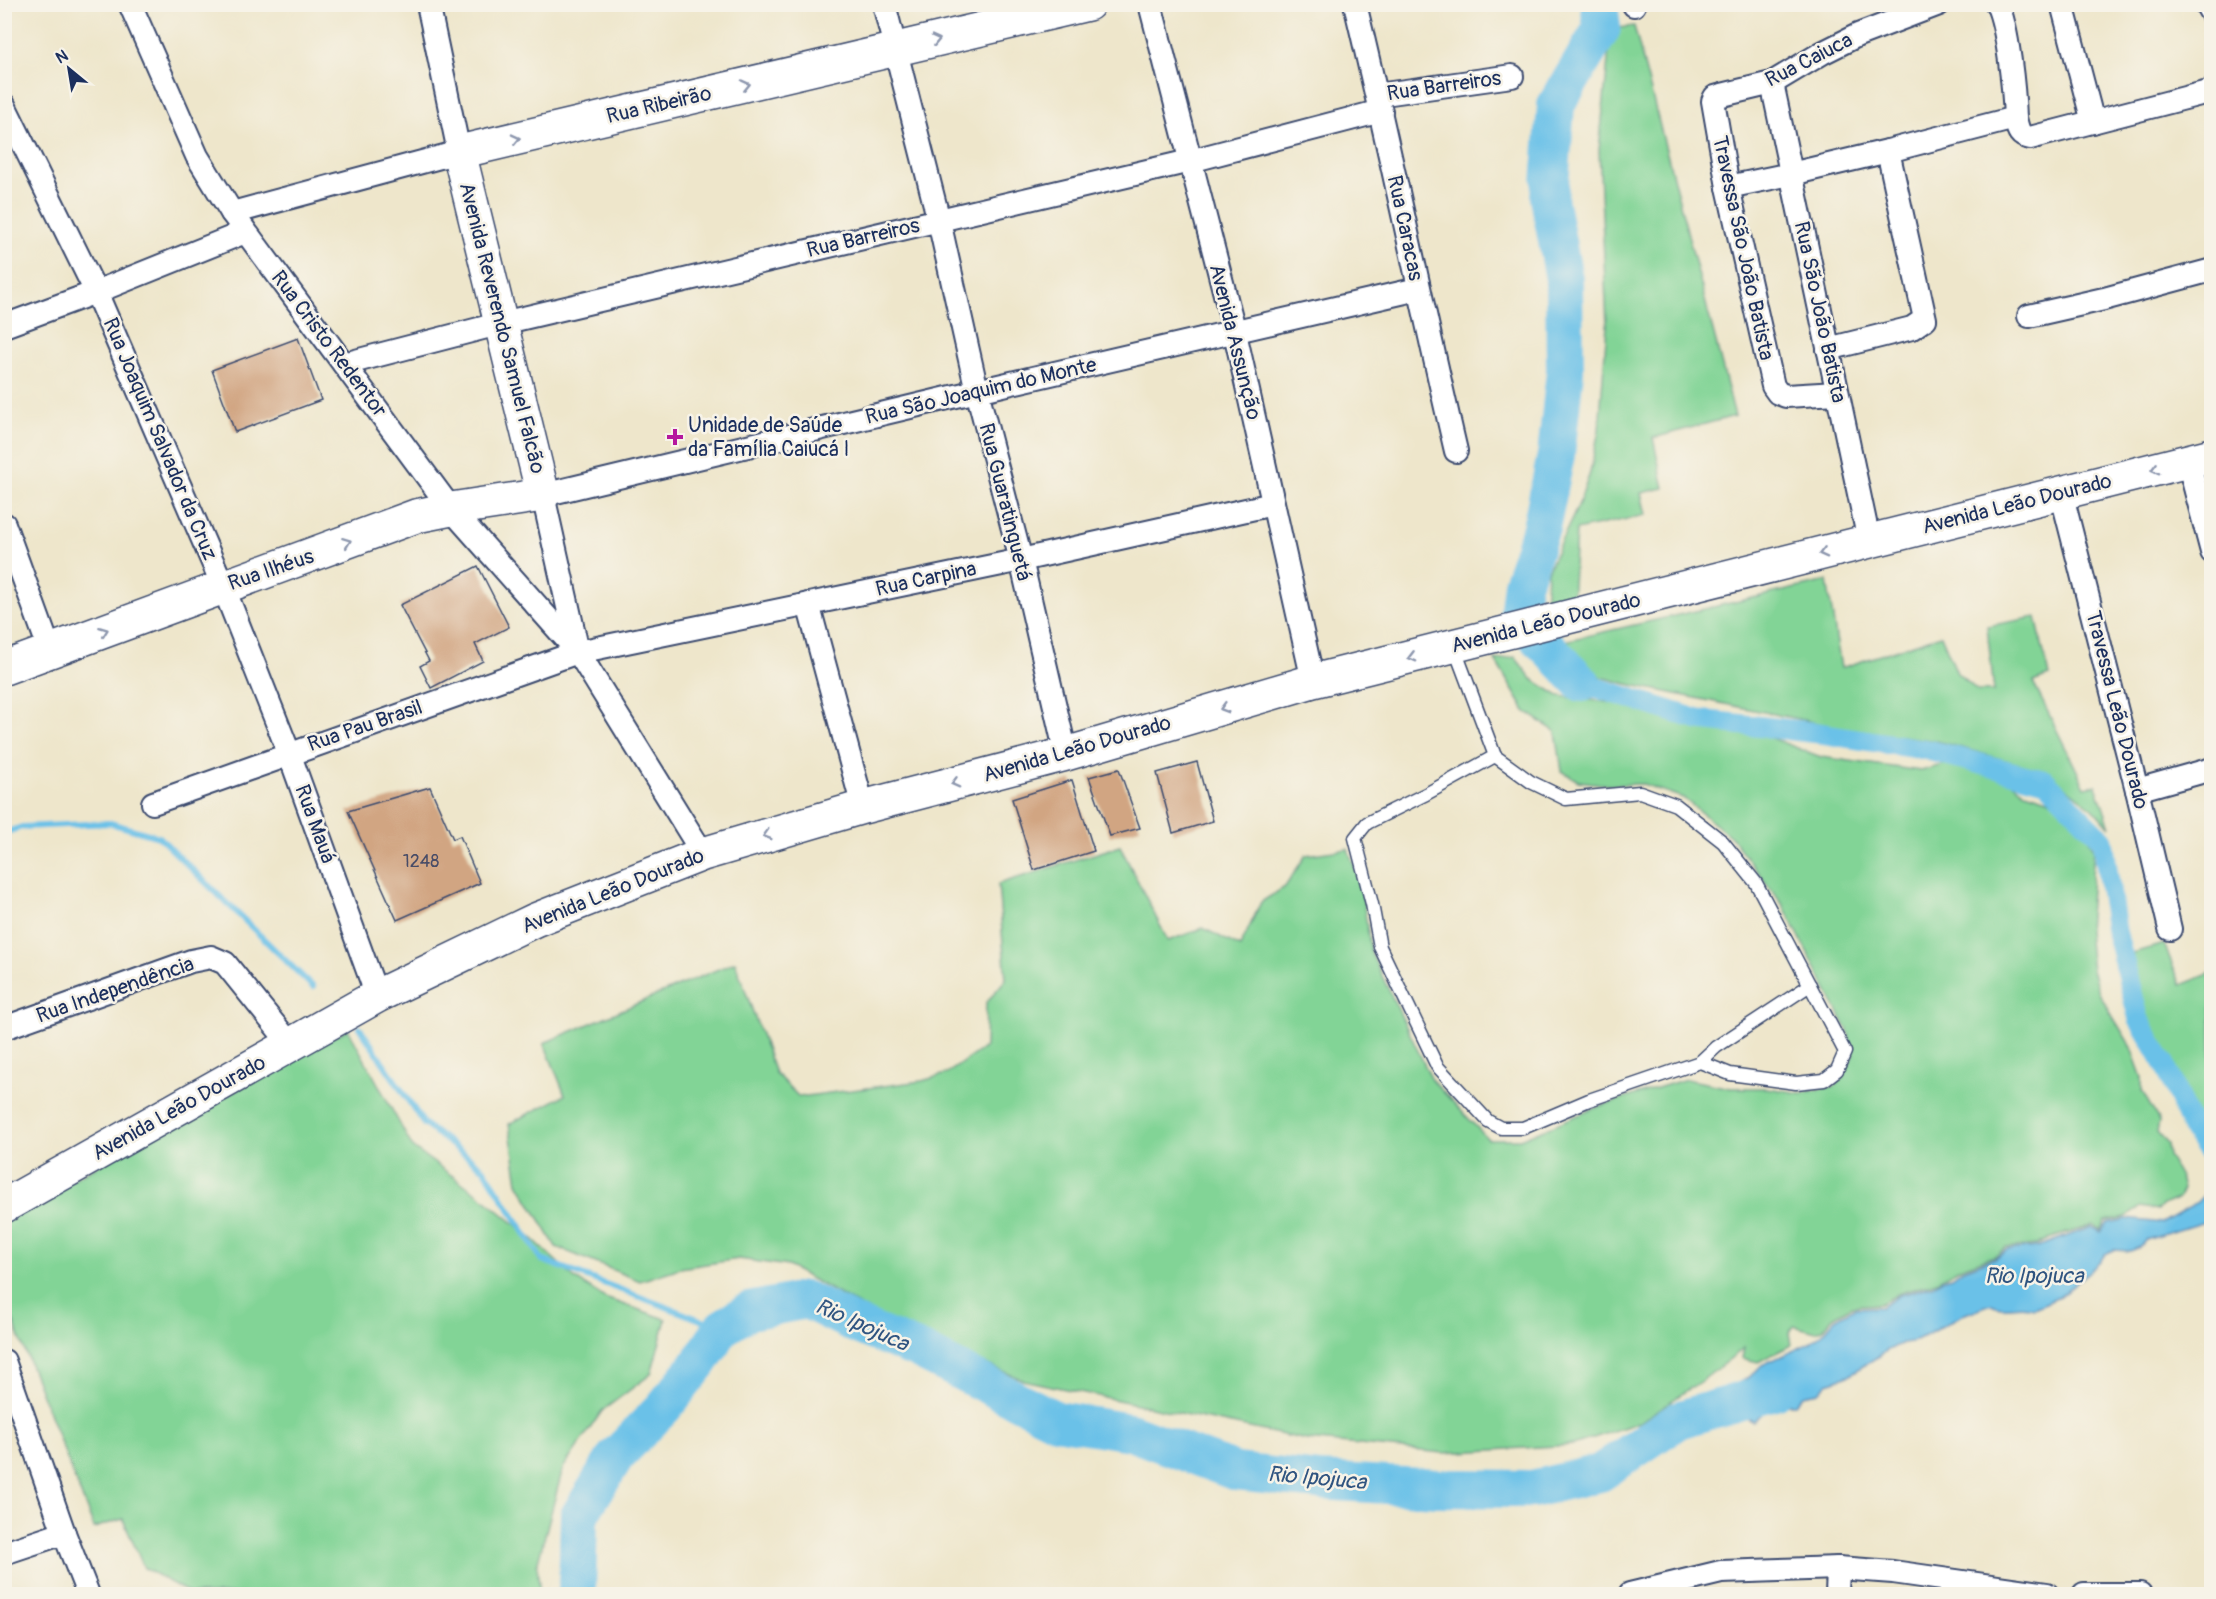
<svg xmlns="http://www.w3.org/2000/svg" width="2216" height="1599" font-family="Pangolin,sans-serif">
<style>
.green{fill:#82d496;stroke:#4e827a;stroke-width:1.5}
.water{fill:#6bc1e8;stroke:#4378a3;stroke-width:1.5}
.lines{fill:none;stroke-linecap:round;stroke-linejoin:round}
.stream{stroke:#6bc1e8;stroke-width:6}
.canal{stroke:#6bc1e8;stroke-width:21}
.river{stroke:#6bc1e8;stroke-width:38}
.building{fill:#d1a582}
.service-casing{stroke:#3b4a6e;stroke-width:15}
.minor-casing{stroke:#3b4a6e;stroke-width:26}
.secondary-casing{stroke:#3b4a6e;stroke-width:36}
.service{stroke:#fff;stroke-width:12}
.minor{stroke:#fff;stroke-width:22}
.secondary{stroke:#fff;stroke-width:33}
.oneway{stroke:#8d97ae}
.poi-dot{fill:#b5179e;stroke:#f7f3e8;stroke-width:2}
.labels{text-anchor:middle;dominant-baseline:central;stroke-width:5;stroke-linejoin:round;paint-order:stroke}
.number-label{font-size:18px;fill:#484c67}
.street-label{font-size:21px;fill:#1b2f5e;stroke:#f7f3e8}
.poi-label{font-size:21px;fill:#1b2f5e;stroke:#f7f3e8;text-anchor:start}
.water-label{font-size:22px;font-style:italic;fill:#2f5480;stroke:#f7f3e8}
</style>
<rect width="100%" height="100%" fill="#f7f3e8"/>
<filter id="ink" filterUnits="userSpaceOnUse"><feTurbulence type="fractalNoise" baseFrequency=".0167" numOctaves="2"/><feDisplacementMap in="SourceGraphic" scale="12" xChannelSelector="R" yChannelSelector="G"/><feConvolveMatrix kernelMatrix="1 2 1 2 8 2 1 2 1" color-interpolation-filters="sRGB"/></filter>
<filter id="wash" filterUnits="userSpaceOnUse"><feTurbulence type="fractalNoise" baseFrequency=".008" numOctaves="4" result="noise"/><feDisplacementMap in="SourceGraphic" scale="24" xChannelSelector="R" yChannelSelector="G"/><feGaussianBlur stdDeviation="1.35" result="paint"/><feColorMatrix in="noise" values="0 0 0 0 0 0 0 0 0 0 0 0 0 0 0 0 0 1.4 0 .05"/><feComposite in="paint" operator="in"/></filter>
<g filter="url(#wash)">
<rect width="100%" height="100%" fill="#eee6cb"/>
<!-- green -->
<g class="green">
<path d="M1634,26L1735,416L1653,438L1664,488L1641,493L1646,515L1576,530L1572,605L1545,613L1547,571L1578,506L1590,473L1599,430L1607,325L1599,150L1611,29Z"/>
<path d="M1827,581L1841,668L1941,635L1957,673L1978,691H1994L1987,626L2036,617L2049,676L2033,682L2085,787L2096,785L2110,827L2093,808L2044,771L1937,741L1837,727L1627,684L1587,673L1560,642Z"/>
<path d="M1515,657L1532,679L1559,696L1648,707L1685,721L1726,726L1771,738L1821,757L1921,771L1949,763L2005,777L2026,792L2060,803L2081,825L2094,849L2088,930L2092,970L2100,995L2130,1045L2142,1078V1091L2159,1121L2157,1133L2167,1144L2168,1156L2180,1177L2183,1189L2179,1198L2163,1205L2158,1210L2141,1207L2126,1217L2106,1221L2101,1230L2093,1225L2048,1239L2037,1245L2006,1248L1994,1256L1962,1267L1931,1284L1900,1293L1880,1304L1852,1306L1833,1317L1823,1329L1816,1332L1794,1326L1789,1333L1791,1345L1758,1362L1742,1358L1744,1348L1704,1379L1640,1422L1573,1445L1444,1453L1307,1440L1023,1380L891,1323L788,1266L739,1259L680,1268L640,1281L556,1247L518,1183L509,1124L565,1095L544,1043L735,962L775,1073L799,1097L922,1081L946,1074L985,1047L986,1003L1006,979L998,884L1120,846L1168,941L1203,928L1240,947L1261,902L1285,887L1306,855L1348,849L1361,885L1371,953L1432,1080L1488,1139H1520L1600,1106L1686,1079L1730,1088H1767L1801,1093L1835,1086L1842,1079L1853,1056L1848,1031L1783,905L1731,837L1683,798L1643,784L1609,785L1578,781L1562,771L1556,732L1525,711L1495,660Z"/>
<path d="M2164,944L2181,985L2211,973V1140L2201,1127L2170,1063L2144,1018L2129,954Z"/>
<path d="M348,1029L413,1148L481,1196L534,1240L574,1278L605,1298L666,1319L651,1374L602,1411L563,1468L537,1565L540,1594H191L144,1568L123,1519L94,1528L5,1300V1216Z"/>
</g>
<!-- water -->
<path class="water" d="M2211,1188V1220L2146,1240L2138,1248L2130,1251L2114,1250L2105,1254L2099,1263L2057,1298L2034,1308C2019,1303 2006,1311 1991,1304L1960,1316L1916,1341L1903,1343L1888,1350L1846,1377L1827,1383L1819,1392L1803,1395L1795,1404H1775L1753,1421L1743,1416L1733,1414L1711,1392L1733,1386L1751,1376L1762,1365L1808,1344L1822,1334L1835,1319L1854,1308L1881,1307L1900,1295L1932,1286L1941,1280L1952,1277L1963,1269L1994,1258L2007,1250L2037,1247L2092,1227L2101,1232L2108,1223L2127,1219L2162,1223L2194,1205Z"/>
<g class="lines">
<!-- stream -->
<g class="stream">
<path d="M4,833L22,827L110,823L159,837L313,987"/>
<path d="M360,1028L424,1124L484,1169L542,1260L722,1328"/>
</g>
<!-- canal -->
<path class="canal" d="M1582,683L1699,720L1819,733L1928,750L2046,781L2103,840L2116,931L2139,1020L2164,1063L2192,1128L2212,1158"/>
<!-- river -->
<g class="river">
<path d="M1582,683L1518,617L1522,584L1541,528L1556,455L1565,371L1564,279L1549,198L1556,105L1602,28L1599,4"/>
<path d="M577,1594L579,1516L616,1456L663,1408L700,1362L722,1328L749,1311L806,1300L859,1326L918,1350L1056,1420L1130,1432L1236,1472L1319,1481L1439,1488L1532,1489L1600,1473L1678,1420L1774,1391"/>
</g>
</g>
<g id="blocks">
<!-- building -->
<g class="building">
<path d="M298,338L321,400L235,432L212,370Z"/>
<path d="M478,566L509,627L475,644L483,661L431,688L420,666L429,661L400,605Z"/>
<path d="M1197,762L1213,821L1173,833L1157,773Z"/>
<path d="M1119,769L1140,828L1110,836L1089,777Z"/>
<path d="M1072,780L1094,851L1034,870L1012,799Z"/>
<path d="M430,787L453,839L460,836L480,883L397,920L348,811Z"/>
</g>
</g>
</g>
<g filter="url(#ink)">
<use href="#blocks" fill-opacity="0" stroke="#3b4a6e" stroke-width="1.5"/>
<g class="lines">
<defs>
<g id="service">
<path d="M1454,647L1495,756L1531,782L1566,799L1640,792L1676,805L1723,842L1756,883L1845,1052L1837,1070L1824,1080L1796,1083L1730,1074L1700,1062L1589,1100L1523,1128H1501L1488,1121L1437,1066L1380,947L1372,904L1355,838L1367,823L1426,794L1495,756"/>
<path d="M1700,1062L1716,1047L1810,985"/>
</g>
<g id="minor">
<path d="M130,4L197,156L232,213L451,509L578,652L703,854"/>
<path d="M884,4L939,221L977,391L1021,560L1066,754"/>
<path d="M1150,4L1235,333L1313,681"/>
<path d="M1355,4C1391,153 1421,302 1456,451"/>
<path d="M1997,4C2008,27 2014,91 2015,118"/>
<path d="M2062,4L2093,122"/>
<path d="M2206,4L2212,14"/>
<path d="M1634,5V4"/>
<path d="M1772,83L1869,541"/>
<path d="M1377,95L1512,76"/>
<path d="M4,105L96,292L223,586L289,753L377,996"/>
<path d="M1728,187L1791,174L1888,151"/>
<path d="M232,213L459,152L428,4"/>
<path d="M2029,316L2104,299L2212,270"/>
<path d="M4,326L96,292L245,232"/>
<path d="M1828,349L1912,328L1925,319L1888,151L2015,118C2018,129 2018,136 2030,138L2212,91"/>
<path d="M344,364L502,323L1190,161L1381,111"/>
<path d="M1837,393L1786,396L1778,393L1773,386L1728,187L1713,101L1715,97L1722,95L1772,83L1822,53L1858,35L1939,4"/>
<path d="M2188,461L2212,552"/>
<path d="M2061,492L2137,790L2170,929"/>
<path d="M4,524L50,651"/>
<path d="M808,604L863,807"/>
<path d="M578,652L543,495L977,391L1418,289"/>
<path d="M2137,790L2212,769"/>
<path d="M153,803L578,652L1021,560L1273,504"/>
<path d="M4,1028L191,961L211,957L225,963L291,1045"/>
<path d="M4,1361L64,1533L88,1594"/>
<path d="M4,1553L64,1533"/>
<path d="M1630,1594L1721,1572L1838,1568L1893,1572L2047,1594"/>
<path d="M1837,1594L1838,1568"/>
<path d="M2084,1594H2140"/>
</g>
<g id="secondary">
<path d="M4,668L416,516L451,509L543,495L459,152L1088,4"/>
<path d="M4,1206L377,996L535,920L703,854L863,807L1066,754L1313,681L2212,455"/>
</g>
</defs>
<!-- service casing -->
<use href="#service" class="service-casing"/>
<!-- minor casing -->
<use href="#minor" class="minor-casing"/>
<!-- secondary casing -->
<use href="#secondary" class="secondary-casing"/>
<!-- service -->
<use href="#service" class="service"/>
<!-- minor -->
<use href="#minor" class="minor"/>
<!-- secondary -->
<use href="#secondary" class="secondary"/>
</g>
<!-- one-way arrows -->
<defs><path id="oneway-chevron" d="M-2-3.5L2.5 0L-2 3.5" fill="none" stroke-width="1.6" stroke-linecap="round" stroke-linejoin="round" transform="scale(1.5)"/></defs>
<g class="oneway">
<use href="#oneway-chevron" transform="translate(936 40) rotate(-13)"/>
<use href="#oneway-chevron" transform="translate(746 85) rotate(-13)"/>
<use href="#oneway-chevron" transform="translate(516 139) rotate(-13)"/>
<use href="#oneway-chevron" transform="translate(2155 469) rotate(166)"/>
<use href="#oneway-chevron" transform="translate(347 542) rotate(-21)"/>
<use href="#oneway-chevron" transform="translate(1823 553) rotate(166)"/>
<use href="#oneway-chevron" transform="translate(104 631) rotate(-21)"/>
<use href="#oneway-chevron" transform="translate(1412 657) rotate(166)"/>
<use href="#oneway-chevron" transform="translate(1224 708) rotate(164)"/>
<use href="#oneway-chevron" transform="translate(955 783) rotate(165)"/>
<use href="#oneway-chevron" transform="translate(767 835) rotate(163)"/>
</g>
</g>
<!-- markers -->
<path class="poi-dot" d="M672 428h6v6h6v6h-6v6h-6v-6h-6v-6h6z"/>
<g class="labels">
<!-- number labels -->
<g class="number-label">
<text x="421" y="861">1248</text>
</g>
<!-- street labels -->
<g class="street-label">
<text transform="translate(1809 60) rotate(-27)">Rua Caiuca</text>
<text transform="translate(1444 86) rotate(-8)">Rua Barreiros</text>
<text transform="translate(659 105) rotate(-13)">Rua Ribeirão</text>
<text transform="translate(1405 228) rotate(78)">Rua Caracas</text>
<text transform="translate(863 238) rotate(-13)">Rua Barreiros</text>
<text transform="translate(1743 248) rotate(78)">Travessa São João Batista</text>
<text transform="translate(1820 312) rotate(78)">Rua São João Batista</text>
<text transform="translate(502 328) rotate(76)">Avenida Reverendo Samuel Falcão</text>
<text transform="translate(1235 342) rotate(76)">Avenida Assunção</text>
<text transform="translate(329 344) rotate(53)">Rua Cristo Redentor</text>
<text transform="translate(981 391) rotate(-13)">Rua São Joaquim do Monte</text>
<text transform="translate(160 439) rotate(67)">Rua Joaquim Salvador da Cruz</text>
<text transform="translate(1005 502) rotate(76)">Rua Guaratinguetá</text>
<text transform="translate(2017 504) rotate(-14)">Avenida Leão Dourado</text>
<text transform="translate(271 570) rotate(-19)">Rua Ilhéus</text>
<text transform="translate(926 579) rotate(-12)">Rua Carpina</text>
<text transform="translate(1546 623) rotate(-14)">Avenida Leão Dourado</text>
<text transform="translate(2117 710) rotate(76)">Travessa Leão Dourado</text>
<text transform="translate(365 726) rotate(-19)">Rua Pau Brasil</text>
<text transform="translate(1077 749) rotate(-16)">Avenida Leão Dourado</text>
<text transform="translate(315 824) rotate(70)">Rua Mauá</text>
<text transform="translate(613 891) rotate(-22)">Avenida Leão Dourado</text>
<text transform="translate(115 990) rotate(-19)">Rua Independência</text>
<text transform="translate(179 1108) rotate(-29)">Avenida Leão Dourado</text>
</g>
<!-- poi labels -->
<g class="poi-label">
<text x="688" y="425">Unidade de Saúde<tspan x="688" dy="24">da Família Caiucá I</tspan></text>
</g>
<!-- water labels -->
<g class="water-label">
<text x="2034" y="1276">Rio Ipojuca</text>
<text transform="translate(862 1325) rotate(24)">Rio Ipojuca</text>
<text transform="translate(1317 1478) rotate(5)">Rio Ipojuca</text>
</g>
</g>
<!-- margin -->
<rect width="2216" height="1599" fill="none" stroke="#f7f3e8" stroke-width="24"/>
<!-- north arrow -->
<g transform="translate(69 69) rotate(330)" stroke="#f7f3e8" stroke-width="4.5" paint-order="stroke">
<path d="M0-4.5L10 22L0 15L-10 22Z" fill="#1b2f5e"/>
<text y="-9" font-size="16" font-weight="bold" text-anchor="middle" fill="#1b2f5e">N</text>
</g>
</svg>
